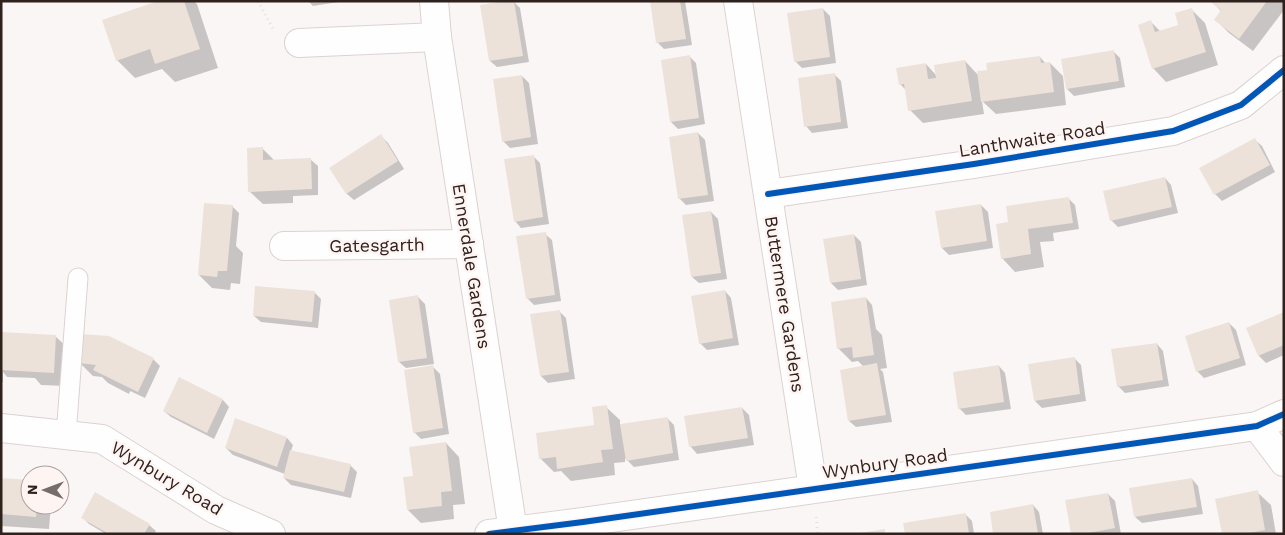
<svg xmlns="http://www.w3.org/2000/svg" width="1285" height="535" font-family="'Work Sans',sans-serif">
<style>
.shadow{fill:#0003}
.building{fill:#ece2d9}
.lines{fill:none;stroke-linecap:round;stroke-linejoin:round}
.service-casing{stroke:#dcd2d0;stroke-width:21}
.minor-casing{stroke:#dcd2d0;stroke-width:30}
.path{stroke:#e2e0e0;stroke-width:3;stroke-dasharray:1 4;stroke-linecap:butt}
.service{stroke:#fefefe;stroke-width:19}
.minor{stroke:#fefefe;stroke-width:28}
.cycleway-casing{stroke:#fef5f3;stroke-width:9}
.cycleway{stroke:#0057b8;stroke-width:6}
.labels{text-anchor:middle;dominant-baseline:central;stroke-width:5;stroke-linejoin:round;paint-order:stroke}
.street-label{font-size:18px;fill:#2f211d;stroke:#fef5f3}
</style>
<rect width="100%" height="100%" fill="#fbf6f6"/>
<!-- shadow -->
<g class="shadow">
<path d="M160,1H194L197,4L218,68L175,82L162,69L135,78L117,60Z"/>
<path d="M308,1H345L313,6Z"/>
<path d="M513,1L520,8L529,62L497,67L490,61Z"/>
<path d="M651,1H685L692,45L664,49L658,43Z"/>
<path d="M1215,1H1284V10L1253,51L1229,33L1216,20L1222,12L1213,3Z"/>
<path d="M823,9L830,16L836,63L802,68L795,61Z"/>
<path d="M1191,9L1205,23L1218,65L1166,82L1153,68L1151,22L1161,32L1180,26Z"/>
<path d="M1113,51L1120,58L1125,87L1074,96L1067,89Z"/>
<path d="M690,57L696,63L705,124L678,129L671,122Z"/>
<path d="M1040,57L1046,64L1050,63L1063,76L1066,105L996,114L982,101L984,114L923,123L910,110L906,90L900,84L926,64L936,75L965,61L979,76Z"/>
<path d="M834,74L841,81L848,128L812,133L806,126Z"/>
<path d="M522,76L529,83L538,144L510,148L503,141Z"/>
<path d="M698,133L705,140L714,201L686,205L679,198Z"/>
<path d="M381,136L388,143L404,169L354,200L347,194L331,168Z"/>
<path d="M1255,140L1262,146L1275,172L1222,201L1215,194Z"/>
<path d="M262,148L275,161L311,160L318,166V195L293,196V203L263,204L249,191Z"/>
<path d="M533,156L540,163L549,224L521,228L515,221Z"/>
<path d="M1165,178L1171,185L1178,213L1118,227L1111,220Z"/>
<path d="M1068,198L1075,205L1079,229L1053,233L1054,241L1040,242L1044,267L1015,272L1002,258L1010,223Z"/>
<path d="M981,205L988,212L993,248L949,255L942,248Z"/>
<path d="M232,206L239,213L236,246L243,253L240,284L231,283L230,290L212,288L199,275Z"/>
<path d="M711,212L718,219L727,279L699,283L692,277Z"/>
<path d="M545,234L552,240L561,301L534,305L527,298Z"/>
<path d="M854,235L861,242L867,285L838,290L831,283Z"/>
<path d="M725,291L731,298L739,345L707,350L700,343Z"/>
<path d="M314,292L321,299L318,328L261,322L254,316Z"/>
<path d="M418,297L425,304L434,364L406,368L399,362Z"/>
<path d="M866,298L872,305L876,329L882,335L887,368L880,369L883,372L892,422L856,427L849,421L864,367L858,361L852,362L839,349L836,325Z"/>
<path d="M559,311L566,318L575,379L548,383L541,376Z"/>
<path d="M1284,313V355L1266,363L1259,356L1247,329Z"/>
<path d="M1229,323L1236,330L1246,365L1204,378L1197,371Z"/>
<path d="M55,336L69,349L67,386L41,385L35,378L7,377L3,372V382H1V344Z"/>
<path d="M1157,344L1163,351L1169,386L1125,393L1118,386Z"/>
<path d="M1074,358L1081,365L1086,401L1042,408L1035,401Z"/>
<path d="M153,359L160,366L145,398L130,391L129,394L108,383L102,377L93,376L80,363Z"/>
<path d="M999,366L1005,373L1011,409L966,415L959,408Z"/>
<path d="M433,367L440,374L449,434L421,439L414,432Z"/>
<path d="M223,400L229,407L214,439L171,417L164,411Z"/>
<path d="M606,407L620,420V425L667,418L674,425L679,460L634,467L625,458V462L614,463L615,475L571,481L561,471L554,472L540,458L596,426Z"/>
<path d="M742,408L749,415L754,445L697,454L691,447L686,417Z"/>
<path d="M236,420L287,438L293,445L291,451L350,465L357,472L351,498L291,485L284,478L285,474L233,455L226,448Z"/>
<path d="M446,443L459,457L465,504L453,505L454,519L421,523L408,510L404,478L414,477Z"/>
<path d="M1192,479L1198,486L1203,514L1142,523L1135,517Z"/>
<path d="M1,480L30,482V505H51L49,529L1,526Z"/>
<path d="M1257,492L1271,505L1276,534H1223Z"/>
<path d="M1108,494L1115,501L1121,534H1072Z"/>
<path d="M1033,505L1039,512L1043,534H995Z"/>
<path d="M965,514L972,521L974,534H906Z"/>
<path d="M82,517L149,525L156,531L154,534H106L89,524Z"/>
</g>
<!-- building -->
<g class="building">
<path d="M158,1H184L200,49L155,64L150,49L116,61L102,20Z"/>
<path d="M505,1H514L523,56L489,61L480,5Z"/>
<path d="M650,1H680L686,39L656,43Z"/>
<path d="M1213,1H1267L1239,39L1214,20L1221,10L1212,3Z"/>
<path d="M823,8L830,57L794,62L787,13Z"/>
<path d="M1192,8L1206,52L1152,69L1138,25L1151,20L1155,32L1178,25L1175,13Z"/>
<path d="M1114,50L1119,81L1066,89L1061,59Z"/>
<path d="M690,55L699,118L670,122L661,60Z"/>
<path d="M1040,56L1041,63L1050,62L1054,92L981,102L977,71L987,70L986,63Z"/>
<path d="M965,60L972,101L908,111L904,84L899,85L896,68L926,63L928,79L936,78L934,65Z"/>
<path d="M835,73L841,122L804,127L798,78Z"/>
<path d="M522,75L531,137L502,142L493,79Z"/>
<path d="M698,132L708,195L678,199L669,137Z"/>
<path d="M381,134L398,161L346,194L329,168Z"/>
<path d="M1255,138L1270,165L1214,195L1199,168Z"/>
<path d="M263,147V160L311,158L312,189L248,192L247,148Z"/>
<path d="M534,155L543,217L514,222L504,159Z"/>
<path d="M1165,177L1172,207L1110,221L1103,191Z"/>
<path d="M1069,197L1073,223L1028,229L1031,254L1001,259L996,224L1008,222L1006,206Z"/>
<path d="M204,203L233,205L227,271H218L217,277L198,275Z"/>
<path d="M981,204L987,241L941,248L935,211Z"/>
<path d="M711,211L721,273L691,277L682,215Z"/>
<path d="M546,232L555,295L526,299L516,236Z"/>
<path d="M854,234L861,279L830,283L823,239Z"/>
<path d="M255,286L315,291L312,322L253,316Z"/>
<path d="M725,290L733,338L699,344L691,296Z"/>
<path d="M418,295L427,358L398,362L389,300Z"/>
<path d="M866,297L874,355L853,358L852,347L837,349L831,302Z"/>
<path d="M560,310L569,372L540,376L530,314Z"/>
<path d="M1284,312V345L1258,356L1246,328Z"/>
<path d="M1229,322L1240,358L1196,372L1185,336Z"/>
<path d="M2,332L56,335L54,373L1,370Z"/>
<path d="M81,334L109,336L154,358L138,392L93,370L96,365L79,363Z"/>
<path d="M1157,343L1163,380L1117,387L1111,349Z"/>
<path d="M1075,357L1080,394L1034,401L1028,364Z"/>
<path d="M877,363L886,415L848,421L840,370Z"/>
<path d="M433,365L443,428L413,433L404,370Z"/>
<path d="M999,365L1004,402L958,409L953,372Z"/>
<path d="M179,377L223,399L207,433L163,411Z"/>
<path d="M607,405L613,449L601,450L603,462L557,469L556,457L539,459L536,433L594,425L592,407Z"/>
<path d="M742,407L748,438L689,447L684,416Z"/>
<path d="M668,417L673,453L626,461L620,424Z"/>
<path d="M235,418L287,437L277,467L225,448Z"/>
<path d="M446,442L452,491L441,492L442,506L407,510L403,477L413,476L409,447Z"/>
<path d="M290,450L351,464L344,492L283,478Z"/>
<path d="M1,478L30,480V505H37L36,517L1,514Z"/>
<path d="M1192,478L1197,507L1134,517L1129,488Z"/>
<path d="M1258,490L1265,530L1243,534H1222L1215,499Z"/>
<path d="M95,492L150,524L144,534H109L81,518Z"/>
<path d="M1108,493L1115,528L1083,534H1071L1065,500Z"/>
<path d="M1033,504L1038,534H993L990,512Z"/>
<path d="M966,513L969,534H905L903,523Z"/>
<path d="M885,529V534H860V533Z"/>
</g>
<g class="lines">
<defs>
<path id="service" d="M66,435L78,278"/>
<g id="minor">
<path d="M434,1L437,37L513,531"/>
<path d="M738,1L813,488"/>
<path d="M299,43L437,37"/>
<path d="M768,194L974,164L1173,131L1241,105L1284,70"/>
<path d="M284,246L469,244"/>
<path d="M1257,426L1284,462"/>
<path d="M1,428L102,439L216,510L271,534"/>
<path d="M489,534L583,522L1257,426L1284,414"/>
</g>
</defs>
<!-- service casing -->
<use href="#service" class="service-casing"/>
<!-- minor casing -->
<use href="#minor" class="minor-casing"/>
<!-- path -->
<g class="path">
<path d="M258,1L273,29"/>
<path d="M816,517L818,534"/>
</g>
<!-- service -->
<use href="#service" class="service"/>
<!-- minor -->
<use href="#minor" class="minor"/>
<defs>
<g id="cycleway">
<path d="M768,194L974,164L1173,131L1241,105L1284,70"/>
<path d="M489,534L583,522L1257,426L1284,414"/>
</g>
</defs>
<!-- cycleway casing -->
<use href="#cycleway" class="cycleway-casing"/>
<!-- cycleway -->
<use href="#cycleway" class="cycleway"/>
</g>
<g class="labels">
<!-- street labels -->
<g class="street-label">
<text transform="translate(1032 139) rotate(-9)">Lanthwaite Road</text>
<text transform="translate(377 245) rotate(-1)">Gatesgarth</text>
<text transform="translate(472 266) rotate(81)">Ennerdale Gardens</text>
<text transform="translate(785 304) rotate(81)">Buttermere Gardens</text>
<text transform="translate(885 463) rotate(-8)">Wynbury Road</text>
<text transform="translate(167 478) rotate(31)">Wynbury Road</text>
</g>
</g>
<!-- border -->
<rect width="1285" height="535" fill="none" stroke="#2f211d" stroke-width="5"/>
<!-- north arrow -->
<g transform="translate(45 490) rotate(271)"><circle r="24" fill="#fef5f3" stroke="#aba09d"/>
<path d="M0-4L9 19L0 12L-9 19Z" fill="#766c69"/>
<text y="-8" font-size="14" font-weight="bold" text-anchor="middle" fill="#2f211d">N</text>
</g>
</svg>
